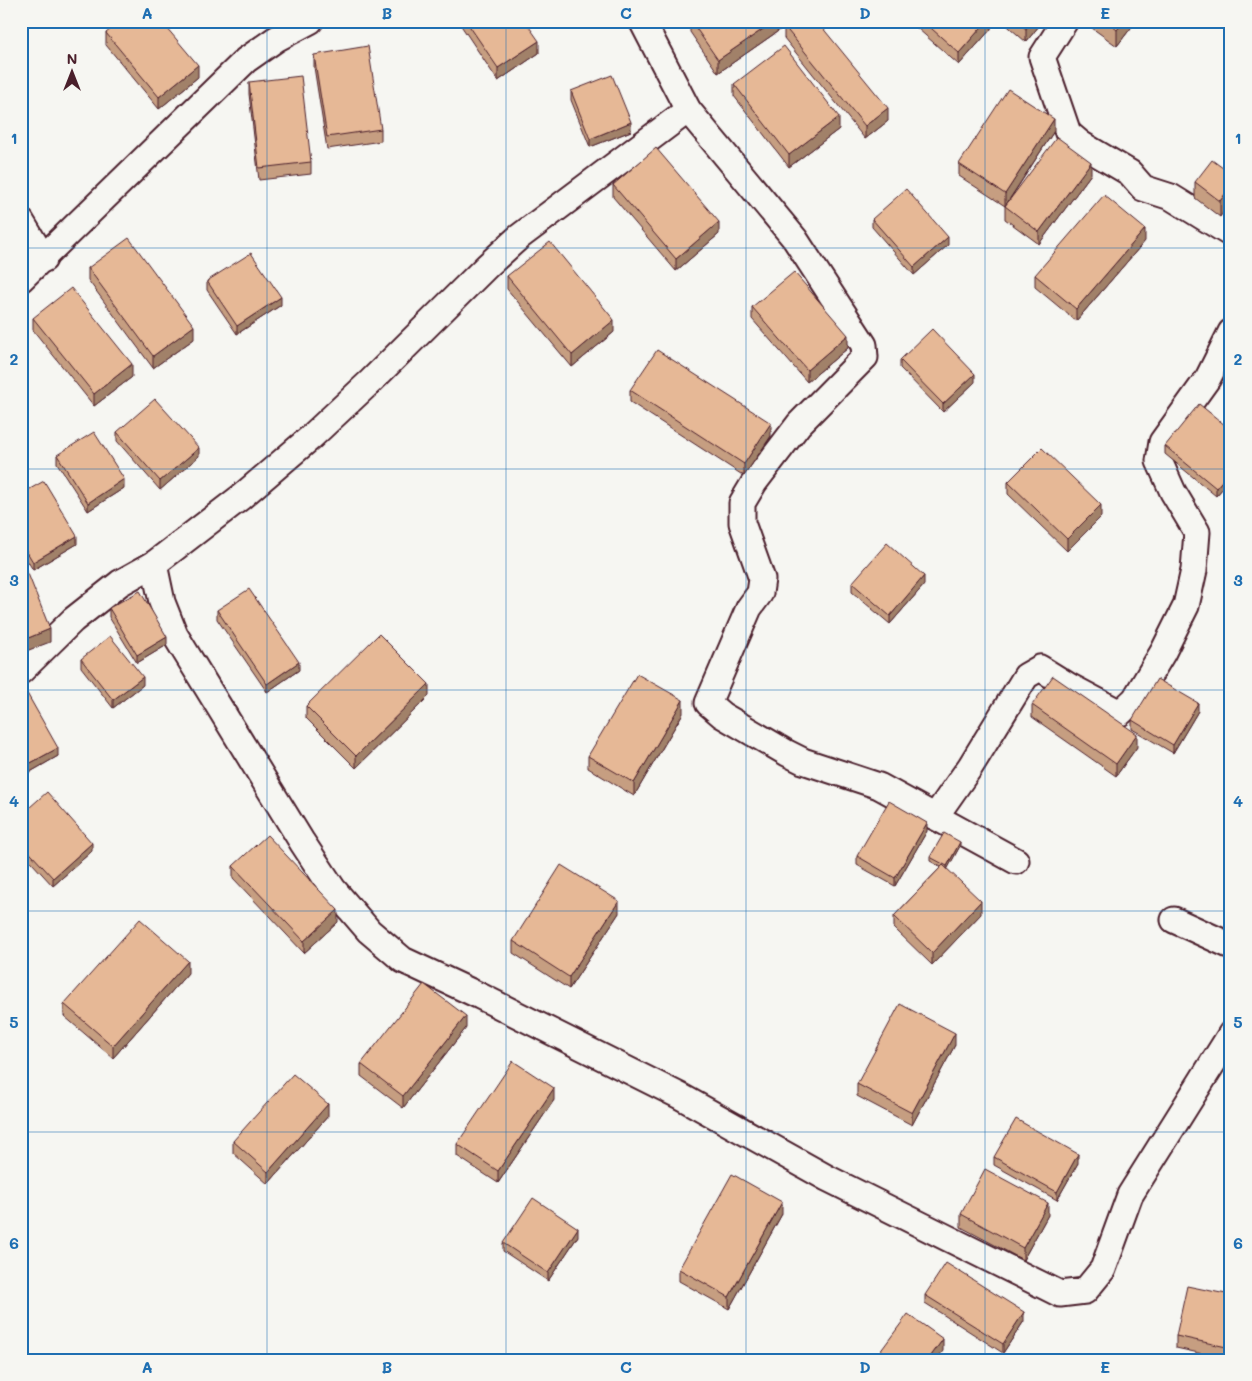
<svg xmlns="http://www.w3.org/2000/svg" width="1252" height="1381" font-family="Mali,sans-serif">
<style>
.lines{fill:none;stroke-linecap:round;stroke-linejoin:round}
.minor-casing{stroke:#4a1f2b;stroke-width:29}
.minor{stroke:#f6f6f2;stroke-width:25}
.wall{fill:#c69e81;stroke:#4a1f2b}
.shaded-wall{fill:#a18169;stroke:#4a1f2b}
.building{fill:#e6b896;stroke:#4a1f2b}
.grid{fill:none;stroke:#1f6fb2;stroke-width:1;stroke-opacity:0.55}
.neatline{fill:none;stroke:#1f6fb2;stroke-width:2}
.grid-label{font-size:16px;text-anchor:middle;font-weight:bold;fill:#1f6fb2}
</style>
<rect width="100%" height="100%" fill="#f6f6f2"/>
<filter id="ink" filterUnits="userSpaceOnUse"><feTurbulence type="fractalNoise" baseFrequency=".02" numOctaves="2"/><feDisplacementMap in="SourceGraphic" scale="10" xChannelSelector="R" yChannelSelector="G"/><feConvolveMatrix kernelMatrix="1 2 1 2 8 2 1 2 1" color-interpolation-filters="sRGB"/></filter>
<g filter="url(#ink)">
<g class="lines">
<defs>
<g id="minor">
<path d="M642,21L688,110L795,239L864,345L865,357L799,424L754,483L742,503V523L762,579L760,593L749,608L708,703L722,715L787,753L803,761L879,786L1016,861"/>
<path d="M1065,21L1042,57L1068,133L1081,144L1130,173L1143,188L1171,197L1231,234"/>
<path d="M21,221L44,259"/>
<path d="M21,279L246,60L276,39L310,21"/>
<path d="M154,564L162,602L175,635L302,842L333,889L369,931L403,960L480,996L680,1096L827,1178L1060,1294L1085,1291L1103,1269L1130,1195L1231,1034"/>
<path d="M21,671L73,620L120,583L154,564L241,497L310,438L371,381L487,266L519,237L688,110"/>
<path d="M935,817L970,767L1026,676L1040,668L1069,686L1120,713L1135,699L1163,652L1186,606L1194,570L1197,532L1173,492L1159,461L1162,442L1208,378L1231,332"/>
<path d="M1174,920L1231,946"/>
</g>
</defs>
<!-- minor casing -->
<use href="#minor" class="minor-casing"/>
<!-- minor -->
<use href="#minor" class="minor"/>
</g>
<!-- wall -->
<g class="wall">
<path d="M458,21H525L539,53L498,81Z"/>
<path d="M690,21H817L888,121L865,139L784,38V27L718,73L690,32Z"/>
<path d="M909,21H991V29L959,65Z"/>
<path d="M1002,21H1043L1026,42Z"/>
<path d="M1092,21H1134V24L1117,46L1092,28Z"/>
<path d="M106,33L198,77L159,109L106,45Z"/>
<path d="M314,55L381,129V141L327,149L314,67Z"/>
<path d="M249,82L311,162V174L259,180L249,94Z"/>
<path d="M734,84L839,129L789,167L734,96Z"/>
<path d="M571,91L631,131L590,147L571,100Z"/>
<path d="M1054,131L1008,202L1091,174L1039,244L1005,219V206L959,176V164Z"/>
<path d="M1231,174L1220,217L1195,198V182Z"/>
<path d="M613,185L719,234L676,271L613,197Z"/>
<path d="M872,219L948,245L914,275L872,227Z"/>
<path d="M1145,241L1076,321L1035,287V275Z"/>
<path d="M88,268L194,339L153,368L88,280Z"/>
<path d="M507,276L614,332L572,367L507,289Z"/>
<path d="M207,281L281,305L237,334L207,290Z"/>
<path d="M752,307L848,348L807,382L752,319Z"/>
<path d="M33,318L132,377L94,406L33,330Z"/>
<path d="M900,360L975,382L943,412L900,368Z"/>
<path d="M1231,361V385L1224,381V373Z"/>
<path d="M630,390L771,436L744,476L630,402Z"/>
<path d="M1231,430V496L1228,494V482L1216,496L1165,454V446Z"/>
<path d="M117,432L199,456L160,490L117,441Z"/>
<path d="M57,455L124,488L88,511L57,463Z"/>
<path d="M1008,482L1101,517L1067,551L1008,494Z"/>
<path d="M21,494L77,544L33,570L21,550Z"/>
<path d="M852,583L924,585L890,624L852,592Z"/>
<path d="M109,608L167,645L137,663L109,617Z"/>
<path d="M217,610L299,670L267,692L217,619Z"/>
<path d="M81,659L143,685L113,708L81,667Z"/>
<path d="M21,690L58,756L25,775L21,767Z"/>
<path d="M429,696L356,768L306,718V706Z"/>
<path d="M1032,705L1137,747L1116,776L1032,717Z"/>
<path d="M1198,711L1173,753L1132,729V720Z"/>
<path d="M683,713L634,796L588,768V756Z"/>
<path d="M21,815L92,851L53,886L21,851Z"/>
<path d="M927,831L895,886L857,865V856Z"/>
<path d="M960,846L947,869L981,914L932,965L894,928V916L941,867L930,861V857Z"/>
<path d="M233,866L338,922L304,953L233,878Z"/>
<path d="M619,913L569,989L513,953V941Z"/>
<path d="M188,973L113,1058L64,1016V1004Z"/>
<path d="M466,1028L403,1108L361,1076V1064Z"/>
<path d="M955,1045L912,1125L857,1096V1084Z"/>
<path d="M554,1100L498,1183L457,1156V1144Z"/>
<path d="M328,1116L268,1184L233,1153V1141Z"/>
<path d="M994,1157L1078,1163L1057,1200L994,1165Z"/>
<path d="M782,1214L729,1309L679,1281V1269Z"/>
<path d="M961,1214L1048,1215L1023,1260L961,1227Z"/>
<path d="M578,1236L548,1281L503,1251V1243Z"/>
<path d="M925,1295L1024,1321L1003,1353L925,1303Z"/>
<path d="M1231,1295V1360L1176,1348V1336Z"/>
</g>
<!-- shaded-wall -->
<g class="shaded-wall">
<path d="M775,21H793L784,26V27L718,73V60Z"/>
<path d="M987,21H991V29L959,65V53Z"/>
<path d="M1033,21H1043L1026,42V29Z"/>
<path d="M1124,21H1134V24L1117,46V30Z"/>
<path d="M539,41V53L498,81V68Z"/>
<path d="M198,65V77L159,109V97Z"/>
<path d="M888,108V121L865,139V126Z"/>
<path d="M839,117V129L789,167V155Z"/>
<path d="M1054,119V131L1005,206V194Z"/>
<path d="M631,122V131L590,147V139Z"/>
<path d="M1091,162V174L1039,244V232Z"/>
<path d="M1231,186V202L1220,217V201Z"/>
<path d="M719,222V234L676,271V259Z"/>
<path d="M1145,229V241L1076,321V309Z"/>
<path d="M948,237V245L914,275V267Z"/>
<path d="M281,297V305L237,334V326Z"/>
<path d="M614,320V332L572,367V355Z"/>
<path d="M194,326V339L153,368V356Z"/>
<path d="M848,335V348L807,382V370Z"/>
<path d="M132,364V377L94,406V394Z"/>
<path d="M975,374V382L943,412V404Z"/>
<path d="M771,423V436L744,476V464Z"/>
<path d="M199,448V456L160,490V481Z"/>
<path d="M1231,470V479L1216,496V488Z"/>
<path d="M124,479V488L88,511V503Z"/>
<path d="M1101,505V517L1067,551V539Z"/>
<path d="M77,536V544L33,570V562Z"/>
<path d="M924,576V585L890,624V616Z"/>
<path d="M50,629V642L21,653V641Z"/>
<path d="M167,637V645L137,663V655Z"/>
<path d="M299,662V670L267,692V684Z"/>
<path d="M143,677V685L113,708V700Z"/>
<path d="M429,684V696L356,768V756Z"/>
<path d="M683,700V713L634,796V783Z"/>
<path d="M1198,703V711L1173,753V745Z"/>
<path d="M1137,734V747L1116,776V764Z"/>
<path d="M58,748V756L25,775V766Z"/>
<path d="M927,823V831L895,886V878Z"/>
<path d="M960,842V846L947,870V866Z"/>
<path d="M92,843V851L53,886V878Z"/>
<path d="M619,901V913L569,989V977Z"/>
<path d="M981,901V914L932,965V953Z"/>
<path d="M338,910V922L304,953V941Z"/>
<path d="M188,961V973L113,1058V1046Z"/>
<path d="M466,1016V1028L403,1108V1096Z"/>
<path d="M955,1033V1045L912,1125V1113Z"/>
<path d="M554,1088V1100L498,1183V1171Z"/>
<path d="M328,1104V1116L268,1184V1172Z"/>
<path d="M1078,1154V1163L1057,1200V1192Z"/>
<path d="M782,1202V1214L729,1309V1297Z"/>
<path d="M1048,1203V1215L1023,1260V1248Z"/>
<path d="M578,1228V1236L548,1281V1273Z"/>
<path d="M1024,1312V1321L1003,1353V1344Z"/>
<path d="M943,1339V1351L936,1360H928Z"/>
</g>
<!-- building -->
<g class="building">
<path d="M121,21H161L198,65L159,97L106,33Z"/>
<path d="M466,21H525L539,41L498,68Z"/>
<path d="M691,21H775L718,60Z"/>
<path d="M789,21H817L888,108L865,126L784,26Z"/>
<path d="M923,21H987L959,53Z"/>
<path d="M1016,21H1033L1026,29Z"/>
<path d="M1106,21H1124L1117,30Z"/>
<path d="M368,46L381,129L327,137L314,55Z"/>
<path d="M784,46L839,117L789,155L734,84Z"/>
<path d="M612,75L631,122L590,139L571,91Z"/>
<path d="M301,76L311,162L259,168L249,82Z"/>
<path d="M1008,89L1054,119L1005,194L959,164Z"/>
<path d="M1057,137L1091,162L1039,232L1005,206Z"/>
<path d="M656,148L719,222L676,259L613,185Z"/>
<path d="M1212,160L1231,174V186L1220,201L1195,182Z"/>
<path d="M906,189L948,237L914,267L872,219Z"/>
<path d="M1104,195L1145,229L1076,309L1035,275Z"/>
<path d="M129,238L194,326L153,356L88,268Z"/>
<path d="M550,242L614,320L572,355L507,276Z"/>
<path d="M251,253L281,297L237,326L207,281Z"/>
<path d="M794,272L848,335L807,370L752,307Z"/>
<path d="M71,288L132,364L94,394L33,318Z"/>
<path d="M932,329L975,374L943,404L900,360Z"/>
<path d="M657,350L771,423L744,464L630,390Z"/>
<path d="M1231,361V377L1224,373Z"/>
<path d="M155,399L199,448L160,481L117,432Z"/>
<path d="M1199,404L1231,430V470L1216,488L1165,446Z"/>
<path d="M94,432L124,479L88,503L57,455Z"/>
<path d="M1042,448L1101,505L1067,539L1008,482Z"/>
<path d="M44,481L77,536L33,562L21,542V494Z"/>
<path d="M887,543L924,576L890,616L852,583Z"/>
<path d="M21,556L50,629L21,641Z"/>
<path d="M249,589L299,662L267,684L217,610Z"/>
<path d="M140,591L167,637L137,655L109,608Z"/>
<path d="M379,634L429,684L356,756L306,706Z"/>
<path d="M110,636L143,677L113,700L81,659Z"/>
<path d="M637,674L683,700L634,783L588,756Z"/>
<path d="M1053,676L1137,734L1116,764L1032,705Z"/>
<path d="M1157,679L1198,703L1173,745L1132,720Z"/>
<path d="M24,688L58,748L25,766L21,759V690Z"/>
<path d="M47,792L92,843L53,878L21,843V815Z"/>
<path d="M889,801L927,823L895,878L857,856Z"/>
<path d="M944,833L960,842L947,866L930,857Z"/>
<path d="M267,835L338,910L304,941L233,866Z"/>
<path d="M561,865L619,901L569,977L513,941Z"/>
<path d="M943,865L981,901L932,953L894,916Z"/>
<path d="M140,919L188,961L113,1046L64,1004Z"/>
<path d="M424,984L466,1016L403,1096L361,1064Z"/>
<path d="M900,1004L955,1033L912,1113L857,1084Z"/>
<path d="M513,1061L554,1088L498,1171L457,1144Z"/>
<path d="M293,1074L328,1104L268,1172L233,1141Z"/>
<path d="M1016,1119L1078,1154L1057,1192L994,1157Z"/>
<path d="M985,1169L1048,1203L1023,1248L961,1214Z"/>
<path d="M732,1174L782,1202L729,1297L679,1269Z"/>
<path d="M533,1198L578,1228L548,1273L503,1243Z"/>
<path d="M946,1263L1024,1312L1003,1344L925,1295Z"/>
<path d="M1187,1286L1231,1295V1348L1176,1336Z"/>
<path d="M908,1314L943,1339L928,1360H874Z"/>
</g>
</g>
<!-- grid -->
<path class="grid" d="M267,21V1360M506,21V1360M746,21V1360M985,21V1360M21,248H1231M21,469H1231M21,690H1231M21,911H1231M21,1132H1231"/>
<!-- margin -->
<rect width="1252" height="1381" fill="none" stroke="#f6f6f2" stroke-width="55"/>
<!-- north arrow -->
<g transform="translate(72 72)" stroke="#f6f6f2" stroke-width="4" paint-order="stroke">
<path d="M0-4L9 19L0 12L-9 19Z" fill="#4a1f2b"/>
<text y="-8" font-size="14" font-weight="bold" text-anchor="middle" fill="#4a1f2b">N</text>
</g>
<rect x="28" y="28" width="1196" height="1326" class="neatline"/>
<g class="grid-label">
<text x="147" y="19">A</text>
<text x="387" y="19">B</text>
<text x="626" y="19">C</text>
<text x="865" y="19">D</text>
<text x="1105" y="19">E</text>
<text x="14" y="144">1</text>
<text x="1238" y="144">1</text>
<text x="14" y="365">2</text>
<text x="1238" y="365">2</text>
<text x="14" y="586">3</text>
<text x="1238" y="586">3</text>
<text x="14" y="807">4</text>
<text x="1238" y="807">4</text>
<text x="14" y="1028">5</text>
<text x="1238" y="1028">5</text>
<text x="14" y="1249">6</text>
<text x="1238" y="1249">6</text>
<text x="147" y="1373">A</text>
<text x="387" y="1373">B</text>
<text x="626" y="1373">C</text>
<text x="865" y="1373">D</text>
<text x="1105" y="1373">E</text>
</g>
</svg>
